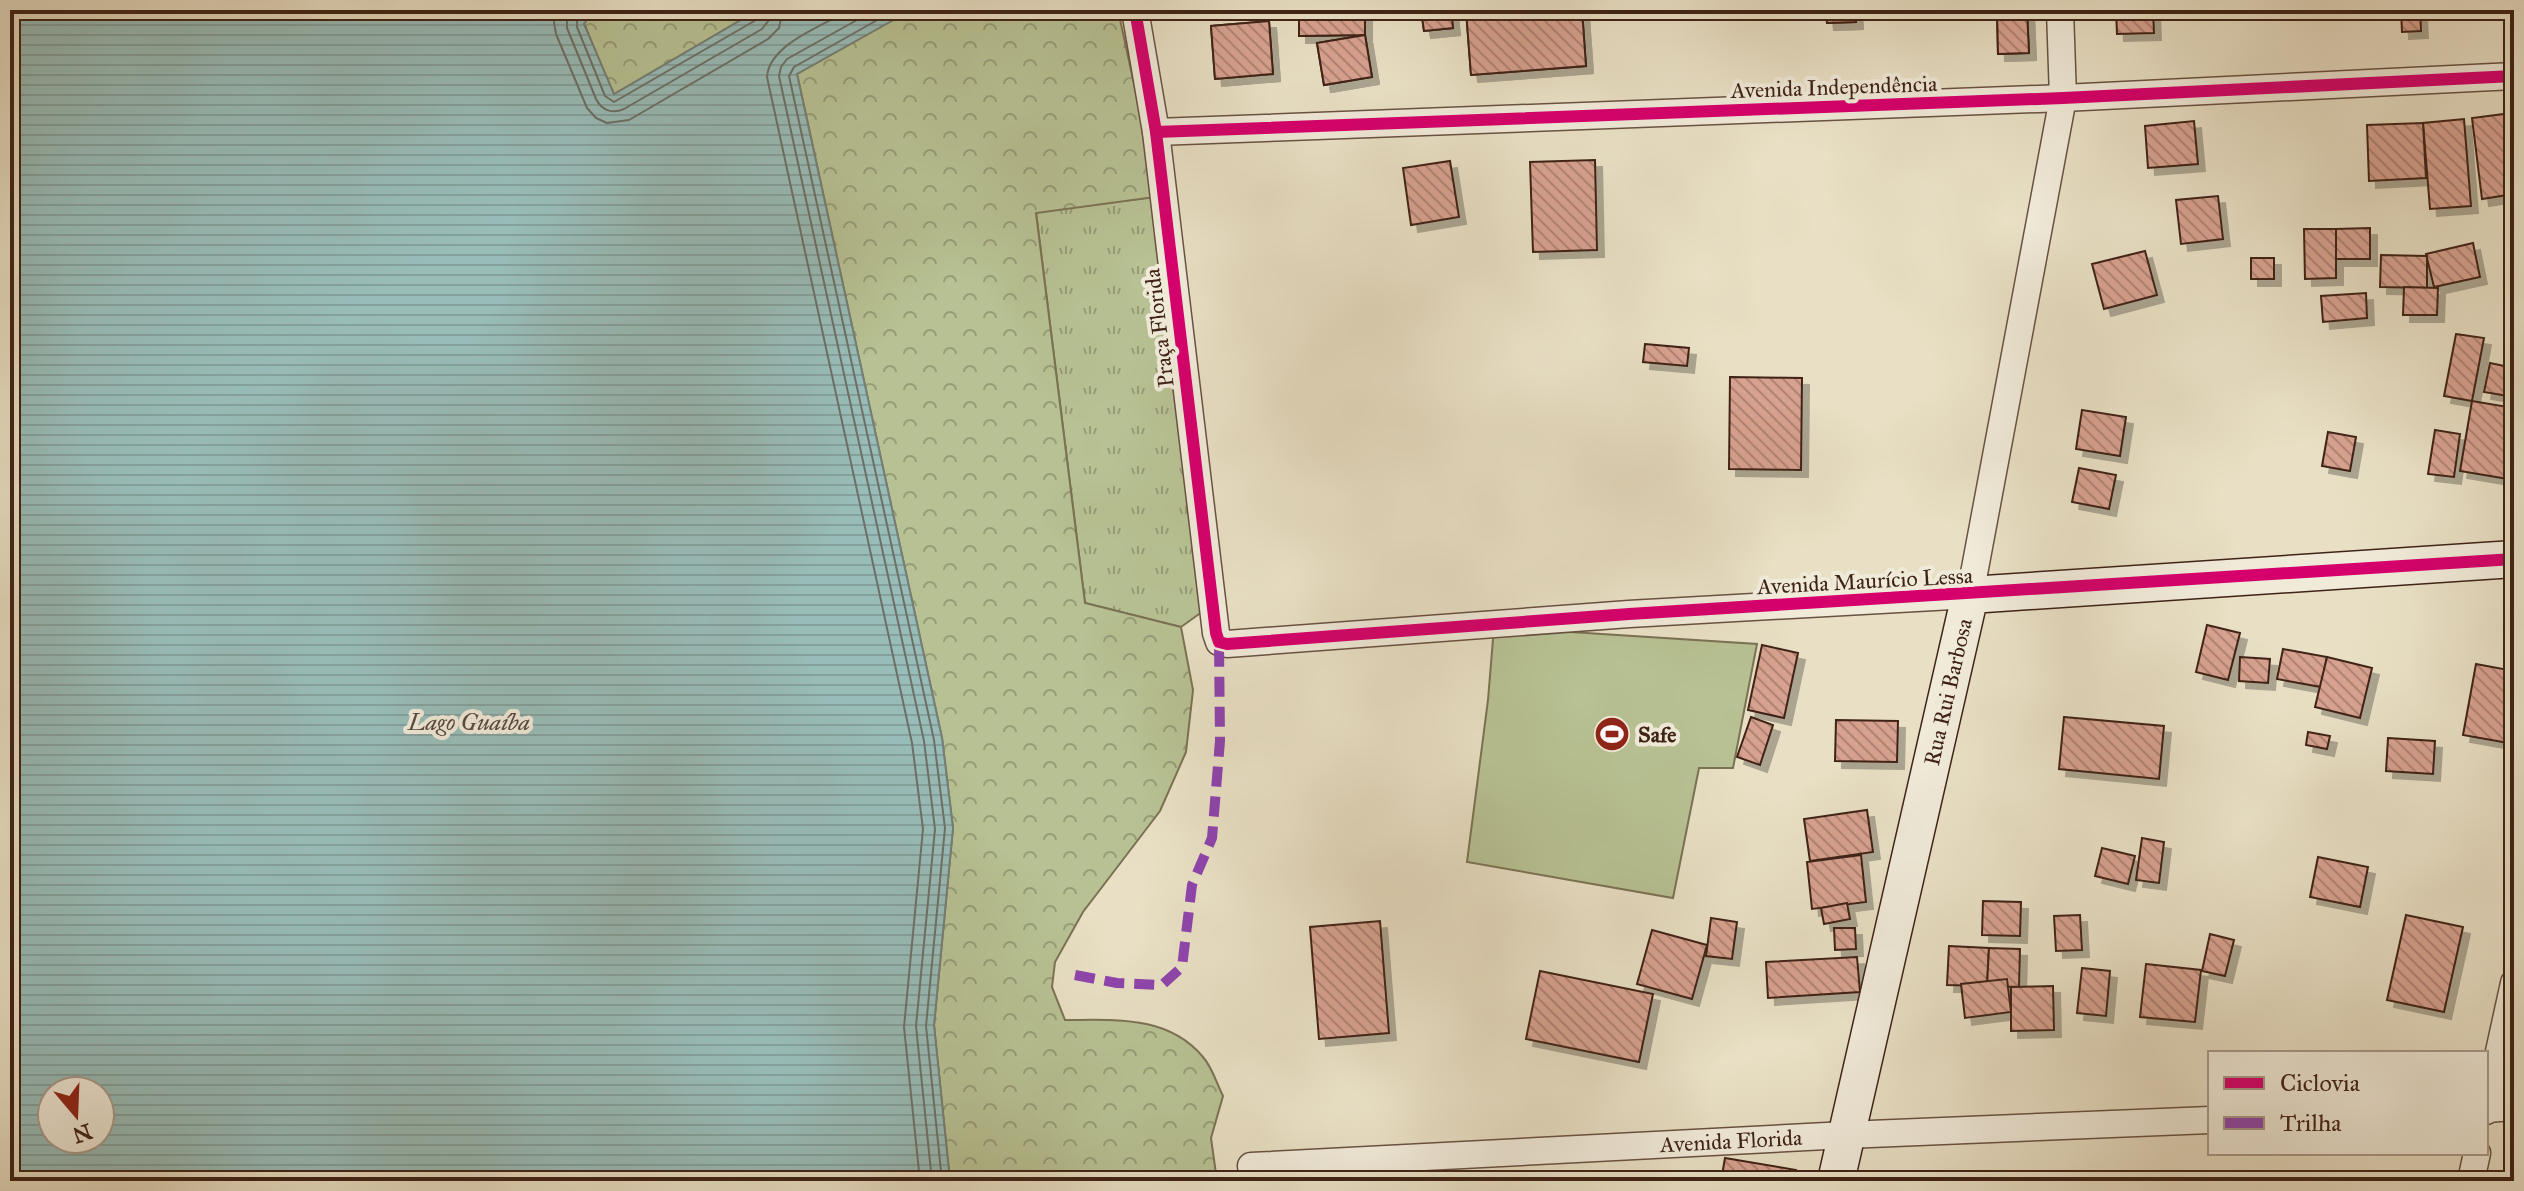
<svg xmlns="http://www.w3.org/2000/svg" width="2524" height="1191" font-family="'IM FELL Great Primer',serif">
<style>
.grass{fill:url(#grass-tufts);stroke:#7b7254;stroke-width:2}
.forest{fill:url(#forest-crowns);stroke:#7b7254;stroke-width:2}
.pitch{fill:#b7c193;stroke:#7b7254;stroke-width:2}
.water{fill:url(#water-rules);stroke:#747f77;stroke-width:2;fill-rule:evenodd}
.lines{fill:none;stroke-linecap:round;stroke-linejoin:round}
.shore{stroke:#6c7067;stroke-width:2}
.building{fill:url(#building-back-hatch);stroke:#3f2316;stroke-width:2;filter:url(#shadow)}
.street-casing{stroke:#695242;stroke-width:29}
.secondary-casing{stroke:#3f2316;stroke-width:39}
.street{stroke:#f0ead9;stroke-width:26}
.secondary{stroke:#f0ead9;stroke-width:36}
.quiet{stroke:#8e44ad;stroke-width:10;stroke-dasharray:20 10;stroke-linecap:butt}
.cycleway-casing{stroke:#f0ead9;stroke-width:17}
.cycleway{stroke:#d6006c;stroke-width:12}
.labels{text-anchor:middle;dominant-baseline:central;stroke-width:8;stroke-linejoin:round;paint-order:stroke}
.street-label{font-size:22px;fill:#3f2316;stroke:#f0ead9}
.poi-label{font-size:22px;font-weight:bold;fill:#3f2316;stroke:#f0ead9;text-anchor:start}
.water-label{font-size:24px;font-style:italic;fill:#55493e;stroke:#f0ead9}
</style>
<defs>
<pattern id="grass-tufts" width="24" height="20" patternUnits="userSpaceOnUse" patternTransform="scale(2)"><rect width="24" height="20" fill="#b7c193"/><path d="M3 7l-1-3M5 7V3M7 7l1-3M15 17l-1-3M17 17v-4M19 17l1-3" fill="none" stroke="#969c77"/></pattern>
<pattern id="forest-crowns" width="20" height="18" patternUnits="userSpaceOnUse" patternTransform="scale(2)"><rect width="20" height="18" fill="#b7c193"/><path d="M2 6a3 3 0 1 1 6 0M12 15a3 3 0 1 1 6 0" fill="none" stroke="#969c77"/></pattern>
<pattern id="water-rules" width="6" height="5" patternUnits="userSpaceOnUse" patternTransform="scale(2)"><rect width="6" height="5" fill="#98bcb8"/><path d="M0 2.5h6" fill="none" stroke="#84a19d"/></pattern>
<pattern id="building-back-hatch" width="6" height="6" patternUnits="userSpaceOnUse" patternTransform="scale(2)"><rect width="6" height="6" fill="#d7a18f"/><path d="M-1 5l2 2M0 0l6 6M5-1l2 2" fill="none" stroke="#b08374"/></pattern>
<filter id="shadow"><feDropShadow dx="7" dy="7" stdDeviation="0" flood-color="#0004"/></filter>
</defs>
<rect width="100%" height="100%" fill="#e8dfc4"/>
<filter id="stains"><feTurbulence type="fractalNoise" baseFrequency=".0025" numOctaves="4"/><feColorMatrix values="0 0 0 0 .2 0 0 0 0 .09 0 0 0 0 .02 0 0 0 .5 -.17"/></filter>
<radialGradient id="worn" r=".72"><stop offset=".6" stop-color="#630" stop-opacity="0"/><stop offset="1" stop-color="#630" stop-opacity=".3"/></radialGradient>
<!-- grass -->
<path class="grass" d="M1155,197L1206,609L1181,627L1085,603L1036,212Z"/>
<!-- forest -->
<g class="forest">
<path d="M595,10H758L613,95L584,23Z"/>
<path d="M904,10H1118L1144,130L1155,197L1036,213L1085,603L1181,627L1193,690L1186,752L1160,811L1083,912L1055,962L1052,987L1065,1020C1115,1020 1168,1015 1203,1057C1212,1067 1217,1084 1223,1096L1211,1138L1217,1181H950L934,1025L953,828L942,738L797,74L905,13Z"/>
</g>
<!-- pitch -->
<path class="pitch" d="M1494,627L1757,644L1733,768H1699L1673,898L1467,862L1488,700Z"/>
<!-- water -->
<path class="water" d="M10,10H595L584,24L614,94L758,10H904L906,13L797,74L942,738L953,828L934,1025L950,1181H10ZM52,1091H100V1139H52Z"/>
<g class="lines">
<!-- shore -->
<g class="shore">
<path d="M557,10L554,22L556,34L587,108L596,118L607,123L629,120L768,39L779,28L783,10"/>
<path d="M571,10L567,18V28L596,99C602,111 613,114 624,109L762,29L769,20L771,10"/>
<path d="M585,10L577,19V27L605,96L614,102L756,20L761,10"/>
<path d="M850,10C824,25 769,44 767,77L912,743L923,829L904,1027L920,1181"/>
<path d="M875,10L787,59L781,67L779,76L924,741L935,829L916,1026L932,1181"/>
<path d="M895,10L794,67L789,76L934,740L945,828L926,1026L942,1181"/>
</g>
</g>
<!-- building -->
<g class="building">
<path d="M1299,10H1365V35L1299,36Z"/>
<path d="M1299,10H1365V35L1299,36Z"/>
<path d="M1421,10H1451L1453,28L1424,31Z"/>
<path d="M1421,10H1451L1453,28L1424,31Z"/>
<path d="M1466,10H1582L1586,66L1471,75Z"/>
<path d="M1466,10H1582L1586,66L1471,75Z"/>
<path d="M1826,10H1855L1856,22L1827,23Z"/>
<path d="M1826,10H1855L1856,22L1827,23Z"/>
<path d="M1997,10H2027L2029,53L1998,54Z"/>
<path d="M1997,10H2027L2029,53L1998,54Z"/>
<path d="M2116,10H2153L2154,33L2117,34Z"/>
<path d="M2401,10H2420L2421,31L2402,32Z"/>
<path d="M1269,21L1273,74L1215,79L1211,26Z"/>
<path d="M1269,21L1273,74L1215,79L1211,26Z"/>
<path d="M1365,35L1372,77L1324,85L1317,43Z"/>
<path d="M1365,35L1372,77L1324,85L1317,43Z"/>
<path d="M2512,113L2514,194L2482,199L2472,118Z"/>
<path d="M2464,119L2471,206L2430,209L2423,123Z"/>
<path d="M2194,121L2198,164L2148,168L2145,126Z"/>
<path d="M2423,123L2426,178L2369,181L2367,125Z"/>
<path d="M1595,160L1597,250L1533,252L1530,162Z"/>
<path d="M1450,161L1459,217L1411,225L1403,168Z"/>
<path d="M2218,196L2223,239L2181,244L2176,200Z"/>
<path d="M2370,228V259H2336V229Z"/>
<path d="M2304,229H2336V278L2305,279Z"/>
<path d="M2473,243L2480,277L2434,287L2426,254Z"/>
<path d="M2145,251L2157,295L2104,309L2092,264Z"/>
<path d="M2381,255L2427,256V288L2380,287Z"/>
<rect x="2251" y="258" width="23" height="21"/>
<path d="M2404,287L2438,288L2437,315H2403Z"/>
<path d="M2366,293L2367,318L2323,322L2321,296Z"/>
<path d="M2456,334L2484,338L2472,401L2444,396Z"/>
<path d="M1645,344L1689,348L1687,366L1643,362Z"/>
<path d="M2490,363L2514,368V397L2484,392Z"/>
<path d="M1730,377L1802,378L1801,470L1729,469Z"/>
<path d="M2472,401L2514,408V480L2460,471Z"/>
<path d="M2082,410L2126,417L2120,456L2076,449Z"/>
<path d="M2435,430L2460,434L2454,477L2428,474Z"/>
<path d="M2328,432L2356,437L2350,471L2322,466Z"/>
<path d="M2079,468L2116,475L2109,509L2072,502Z"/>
<path d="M2207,625L2240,633L2228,680L2196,672Z"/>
<path d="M1762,645L1798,653L1784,718L1748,710Z"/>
<path d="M2283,649L2327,657L2321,687L2277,679Z"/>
<path d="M2240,657L2270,659L2268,683L2239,681Z"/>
<path d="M2327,657L2372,668L2360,718L2315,707Z"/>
<path d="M2476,664L2514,671V744L2463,735Z"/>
<path d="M1751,717L1773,725L1760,765L1737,757Z"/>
<path d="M2064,717L2164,726L2159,779L2059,769Z"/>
<path d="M1836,720L1898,721L1897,762L1835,761Z"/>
<path d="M2308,732L2330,736L2327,749L2306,745Z"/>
<path d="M2388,738L2435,741L2433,774L2386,771Z"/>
<path d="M1867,810L1873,852L1810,861L1804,819Z"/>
<path d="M2142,838L2164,842L2159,883L2136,880Z"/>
<path d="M2102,848L2135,856L2128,884L2095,876Z"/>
<path d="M1861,855L1866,902L1812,909L1807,862Z"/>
<path d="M2318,857L2368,867L2360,907L2310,897Z"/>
<path d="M1983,901L2021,902L2020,936L1982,935Z"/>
<path d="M1847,903L1850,919L1824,924L1821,908Z"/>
<path d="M2080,915L2082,950L2056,951L2054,916Z"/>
<path d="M2406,915L2463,927L2444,1012L2387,1000Z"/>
<path d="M1711,918L1737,922L1732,959L1706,956Z"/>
<path d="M1380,921L1389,1033L1319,1039L1310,927Z"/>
<path d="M1834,928H1855L1856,949L1835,950Z"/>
<path d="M1652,930L1707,945L1692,999L1637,984Z"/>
<path d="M2210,934L2234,940L2225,976L2202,971Z"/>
<path d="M1949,946L1989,948L1987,986L1947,985Z"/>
<path d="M1989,948L2020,949L2019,987L1987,986Z"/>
<path d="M1857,957L1860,992L1768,998L1766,962Z"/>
<path d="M2146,964L2201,970L2195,1022L2140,1017Z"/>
<path d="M2082,968L2110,971L2106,1016L2077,1013Z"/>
<path d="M1540,971L1653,994L1639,1062L1526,1039Z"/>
<path d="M2007,979L2011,1012L1965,1018L1961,984Z"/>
<path d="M2053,986L2054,1030L2011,1031V987Z"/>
<path d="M1725,1158L1796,1170L1794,1181H1721Z"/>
</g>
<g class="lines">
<defs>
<g id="street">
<path d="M1135,10L1156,132L1216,633L1219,642L1227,644L1629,614L1970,595L2063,98L2060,10"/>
<path d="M1156,132L2063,98L2514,76"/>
<path d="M2486,1109L2514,1107"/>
<path d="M2486,1111L2514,983"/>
<path d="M1251,1166L1846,1135L2210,1120"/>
<path d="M2471,1181L2477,1153"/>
</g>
<path id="secondary" d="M1836,1181L1970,595L2514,559"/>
</defs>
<!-- street casing -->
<use href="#street" class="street-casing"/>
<!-- secondary casing -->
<use href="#secondary" class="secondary-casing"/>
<!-- street -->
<use href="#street" class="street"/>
<!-- secondary -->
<use href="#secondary" class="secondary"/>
<!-- quiet -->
<path class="quiet" d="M1075,975L1117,983L1162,985L1182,967L1192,885L1212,838L1220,741L1219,642"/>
<defs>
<g id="cycleway">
<path d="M1135,10L1156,132L1216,633L1219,642L1227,644L1629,614L2514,559"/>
<path d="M1156,132L2063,98L2514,76"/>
</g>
</defs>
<!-- cycleway casing -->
<use href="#cycleway" class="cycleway-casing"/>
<!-- cycleway -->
<use href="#cycleway" class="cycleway"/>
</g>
<!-- icons -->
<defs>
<symbol id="stadium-disc" viewBox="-11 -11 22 22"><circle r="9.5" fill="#8f2418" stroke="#f0ead9"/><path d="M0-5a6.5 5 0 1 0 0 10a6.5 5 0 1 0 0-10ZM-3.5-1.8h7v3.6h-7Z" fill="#fff"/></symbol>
</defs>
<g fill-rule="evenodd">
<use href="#stadium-disc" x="1592" y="714" width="40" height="40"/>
</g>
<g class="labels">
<!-- street labels -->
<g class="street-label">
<text transform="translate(1834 87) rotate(-2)">Avenida Independência</text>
<text transform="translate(1159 328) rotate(-97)">Praça Florida</text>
<text transform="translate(1865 581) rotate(-3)">Avenida Maurício Lessa</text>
<text transform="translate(1948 692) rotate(-77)">Rua Rui Barbosa</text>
<text transform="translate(1731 1141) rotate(-3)">Avenida Florida</text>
</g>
<!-- poi labels -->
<g class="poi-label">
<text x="1638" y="734">Safe</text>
</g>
<!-- water labels -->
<g class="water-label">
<text x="469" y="722">Lago Guaíba</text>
</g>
</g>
<!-- margin -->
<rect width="2524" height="1191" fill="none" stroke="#e8dfc4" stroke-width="40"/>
<rect x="12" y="12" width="2500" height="1167" fill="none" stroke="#3f2316" stroke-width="4"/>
<rect x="20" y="20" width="2484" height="1151" fill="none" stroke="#3f2316" stroke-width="2"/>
<!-- legend -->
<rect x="2208" y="1051" width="280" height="104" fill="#f0ead9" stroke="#a99a8b" stroke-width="2"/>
<rect x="2224" y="1077" width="40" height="12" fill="#d6006c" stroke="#a99a8b" stroke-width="2"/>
<text x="2280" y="1091" font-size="24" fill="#3f2316">Ciclovia</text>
<rect x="2224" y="1117" width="40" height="12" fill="#8e44ad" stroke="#a99a8b" stroke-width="2"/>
<text x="2280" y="1131" font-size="24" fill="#3f2316">Trilha</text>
<!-- north arrow -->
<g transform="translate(76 1115) rotate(161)"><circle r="38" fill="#f0ead9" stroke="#a99a8b" stroke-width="2"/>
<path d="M0-6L14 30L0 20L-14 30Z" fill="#8f2418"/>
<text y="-12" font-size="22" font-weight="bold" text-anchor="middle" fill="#3f2316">N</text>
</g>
<rect width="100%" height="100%" filter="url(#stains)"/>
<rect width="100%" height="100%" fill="url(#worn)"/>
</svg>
